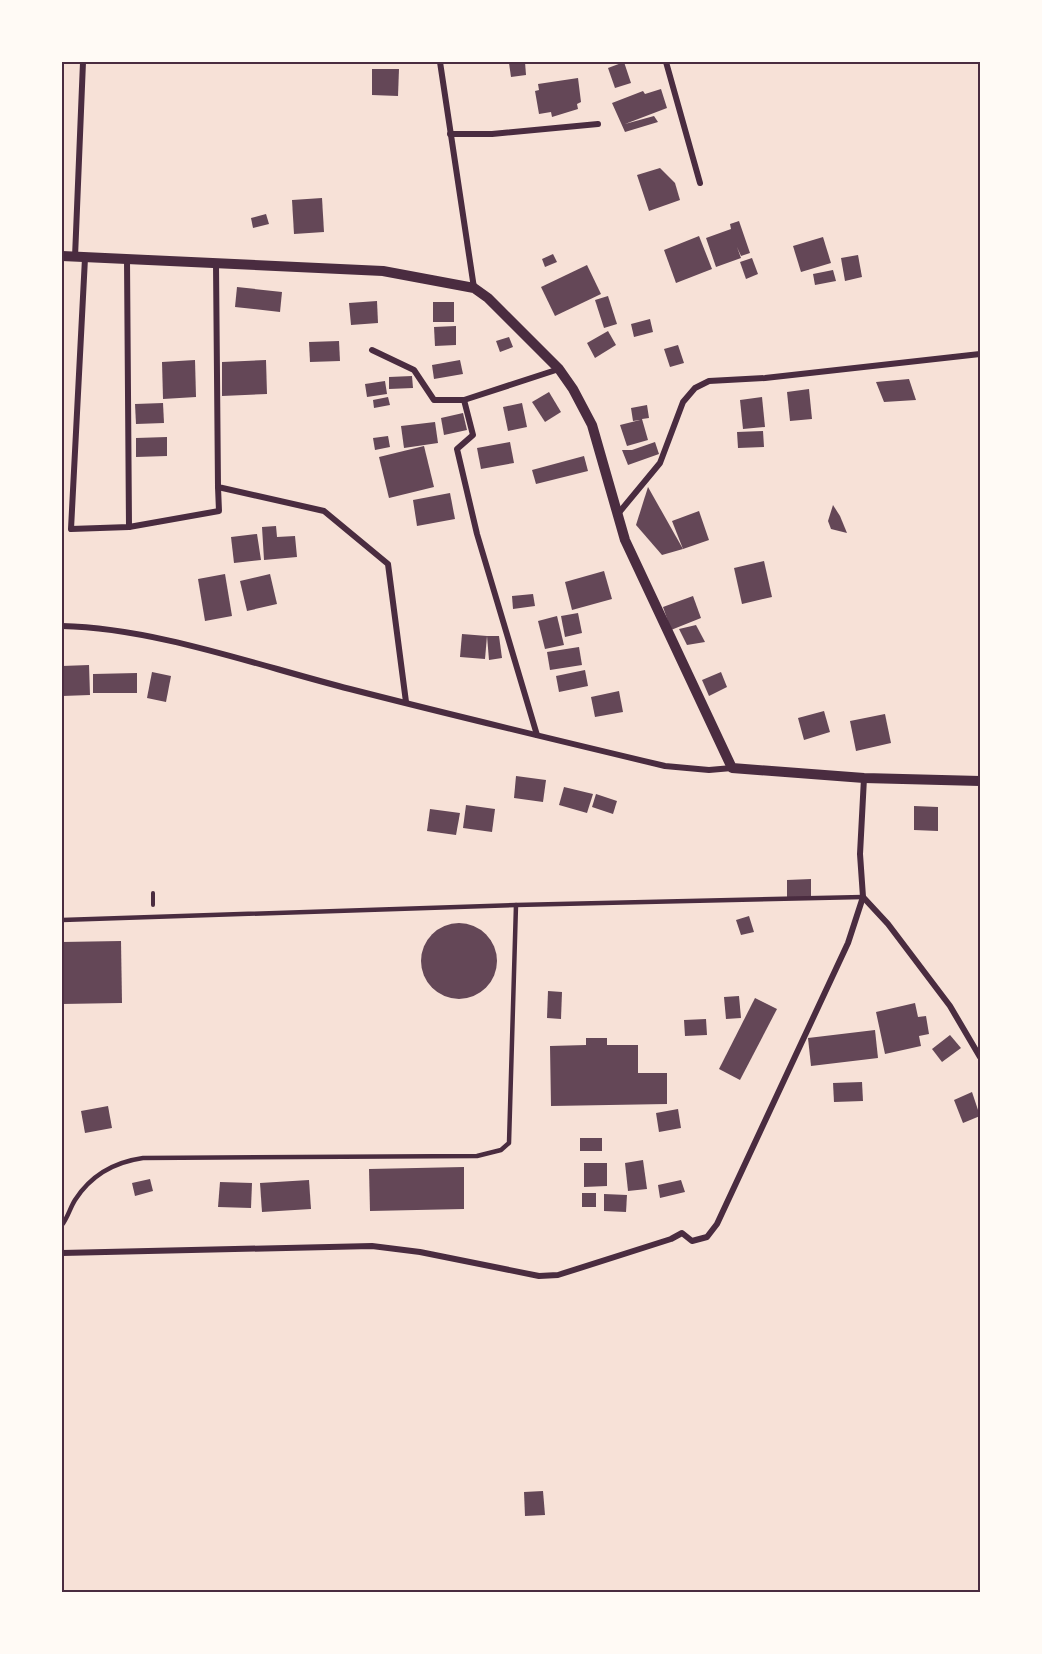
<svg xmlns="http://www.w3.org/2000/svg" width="1042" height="1654" font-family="Overpass,sans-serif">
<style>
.building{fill:#644757}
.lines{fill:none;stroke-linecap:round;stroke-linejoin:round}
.path{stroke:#4a2c40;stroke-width:4}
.service{stroke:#4a2c40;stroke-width:4.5}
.minor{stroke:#4a2c40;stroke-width:6}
.tertiary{stroke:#4a2c40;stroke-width:10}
.neatline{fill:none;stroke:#4a2c40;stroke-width:2}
</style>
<rect width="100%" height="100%" fill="#f7e1d7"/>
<!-- building -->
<g class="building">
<path d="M525,62L526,75L511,77L509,63Z"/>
<path d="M624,62L631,83L615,88L608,68Z"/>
<path d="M372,69H399L398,96L372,95Z"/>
<path d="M578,78L581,102L577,104L578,109L552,117L551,112L539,114L535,91L539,90L538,84Z"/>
<path d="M661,89L667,108L625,124L654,116L658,122L625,132L612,103L643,91L645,94Z"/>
<path d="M660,168L675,183L680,200L649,211L637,175Z"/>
<path d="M322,198L324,232L294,234L292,200Z"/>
<path d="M266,214L269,224L253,228L251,218Z"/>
<path d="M739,221L750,253L741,256L737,247L741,258L716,267L706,238L731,229L730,224Z"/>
<path d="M699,236L712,269L676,283L664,250Z"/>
<path d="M823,237L831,263L801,272L793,246Z"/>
<path d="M553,254L557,262L545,267L542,259Z"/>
<path d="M858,255L862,277L845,281L841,258Z"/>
<path d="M752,258L758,274L746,279L740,262Z"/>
<path d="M587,265L601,294L555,316L541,287Z"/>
<path d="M833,270L836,281L815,285L813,274Z"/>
<path d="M237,287L282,292L280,312L235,307Z"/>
<path d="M608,296L617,324L604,328L595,300Z"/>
<path d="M377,301L378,323L351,325L349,303Z"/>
<rect x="433" y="302" width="21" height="20"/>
<path d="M650,319L653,332L634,337L631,324Z"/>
<path d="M456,326V345L435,346L434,327Z"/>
<path d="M608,331L616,345L595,358L587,343Z"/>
<path d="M509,337L513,347L500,352L496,341Z"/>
<path d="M339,341L340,361L310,362L309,342Z"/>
<path d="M678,345L684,363L670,367L664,349Z"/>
<path d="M195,360L196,397L163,399L162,362Z"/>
<path d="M266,360L267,394L222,396V362Z"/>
<path d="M460,360L463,374L434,379L432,365Z"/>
<path d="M412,376L413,388L389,389V377Z"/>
<path d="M909,379L916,400L884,402L876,382Z"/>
<path d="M385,381L387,394L367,397L365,384Z"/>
<path d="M809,389L812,419L790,421L787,392Z"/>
<path d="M549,392L561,412L545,422L532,402Z"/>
<path d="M388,397L390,405L374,408L373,400Z"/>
<path d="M762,397L765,427L743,429L740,400Z"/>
<path d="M163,403L164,423L136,424L135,404Z"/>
<path d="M522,403L527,427L508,431L503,407Z"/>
<path d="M647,405L649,418L642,419L648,440L627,446L620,425L640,420L633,421L631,408Z"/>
<path d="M463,413L467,430L444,435L441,418Z"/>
<path d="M435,422L438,443L404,448L401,426Z"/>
<path d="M763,431L764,447L738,448L737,432Z"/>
<path d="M388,436L390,447L375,450L373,438Z"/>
<path d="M167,437V456L136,457V438Z"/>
<path d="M510,442L514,463L481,469L477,448Z"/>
<path d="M655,442L659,454L628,465L622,450H632Z"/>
<path d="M424,446L434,487L389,498L379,457Z"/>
<path d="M584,456L588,471L536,484L532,470Z"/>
<path d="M648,487L683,549L662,555L636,525Z"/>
<path d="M450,493L455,519L417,526L413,500Z"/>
<path d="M833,505L840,516L847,533L831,529L828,521Z"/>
<path d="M699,511L709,540L683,549L672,521Z"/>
<path d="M276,526L277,537L295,536L297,557L264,560L262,527Z"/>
<path d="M257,534L261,560L234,563L231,537Z"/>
<path d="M764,561L772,597L742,604L734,568Z"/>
<path d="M604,571L612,599L572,610L565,582Z"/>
<path d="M225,574L232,616L205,621L198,579Z"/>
<path d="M270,574L277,604L247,611L240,581Z"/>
<path d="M533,594L535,606L513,609L512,596Z"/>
<path d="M693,596L701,618L671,630L663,607Z"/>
<path d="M578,613L582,633L565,637L561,616Z"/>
<path d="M557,616L564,645L545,649L538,621Z"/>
<path d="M696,625L705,642L687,645L679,629Z"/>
<path d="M462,634L487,636L485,659L460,657Z"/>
<path d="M487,636H499L502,658L489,660Z"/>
<path d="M579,647L582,665L550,670L547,652Z"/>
<path d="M89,665L90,695L62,696V666Z"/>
<path d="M585,670L588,686L559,692L556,676Z"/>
<path d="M152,672L171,676L166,702L147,698Z"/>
<path d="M721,672L727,687L709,696L702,680Z"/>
<path d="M137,673V693H93V674Z"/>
<path d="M619,691L623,712L595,717L591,697Z"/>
<path d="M824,711L830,732L804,740L798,718Z"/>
<path d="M885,714L891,743L856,751L850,721Z"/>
<path d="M516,776L546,780L543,802L514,798Z"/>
<path d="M564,787L593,794L587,813L559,805Z"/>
<path d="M596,794L617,801L613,814L592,807Z"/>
<path d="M466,805L495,809L492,832L463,828Z"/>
<path d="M914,806L938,807V831L914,830Z"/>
<path d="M430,809L460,813L456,835L427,831Z"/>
<path d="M811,879V897H787V880Z"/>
<path d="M749,916L754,932L741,935L736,920Z"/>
<circle cx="459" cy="961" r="38"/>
<path d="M121,941L122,1003L62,1004V942Z"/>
<path d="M548,991L562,992L561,1019L547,1018Z"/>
<path d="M739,996L741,1018L726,1019L724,997Z"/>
<path d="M755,998L777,1009L740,1080L719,1069Z"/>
<path d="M915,1003L918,1017L926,1016L929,1034L919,1036L921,1046L885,1054L876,1012Z"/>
<path d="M706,1019L707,1035L685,1036L684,1020Z"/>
<path d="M875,1030L878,1058L811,1066L808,1038Z"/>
<path d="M950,1035L961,1048L942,1062L932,1049Z"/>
<path d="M586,1038H607V1045H638V1073H667V1104L551,1106L550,1046L586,1045Z"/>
<path d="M862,1082L863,1101L834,1102L833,1083Z"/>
<path d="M972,1092L980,1116L963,1123L954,1100Z"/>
<path d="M108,1106L112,1128L85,1133L81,1111Z"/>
<path d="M678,1109L681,1128L659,1132L656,1113Z"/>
<rect x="580" y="1138" width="22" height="13"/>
<path d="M643,1160L647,1189L628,1191L625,1163Z"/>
<path d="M584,1163H607V1186L584,1187Z"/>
<path d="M464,1167V1209L370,1211L369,1169Z"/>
<path d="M150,1179L153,1191L135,1196L132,1183Z"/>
<path d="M309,1180L311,1209L262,1212L260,1183Z"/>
<path d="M681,1180L685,1192L660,1198L658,1185Z"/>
<path d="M220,1182L252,1183L251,1208L218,1207Z"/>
<rect x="582" y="1193" width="14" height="14"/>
<path d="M604,1194L627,1195L626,1212L604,1211Z"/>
<path d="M543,1491L545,1515L525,1516L524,1492Z"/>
</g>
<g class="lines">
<!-- path -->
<path class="path" d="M153,893V905"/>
<!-- service -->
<g class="service">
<path d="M62,920L516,905L863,897"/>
<path d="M62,1225C68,1217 70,1208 75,1200C91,1175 115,1162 143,1158L477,1156L501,1150L509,1143L516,905"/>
</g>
<!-- minor -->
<g class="minor">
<path d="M440,62L474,288"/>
<path d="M666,62L700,183"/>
<path d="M450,134H492L598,124"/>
<path d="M75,257L83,62"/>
<path d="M85,258L71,529L129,527L219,511L218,487"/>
<path d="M127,260L129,527"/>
<path d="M216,264L218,487L324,511L388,564L406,702"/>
<path d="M372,350L414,370L434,400H464L559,369"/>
<path d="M464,400L473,435L457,449L477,534L537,735"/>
<path d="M617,515L660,463L683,402L695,388L709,381L765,378L980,354"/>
<path d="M62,626C155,628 259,666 350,689C455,716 560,741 665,766L709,770L732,768"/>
<path d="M864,778L860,854L863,897L888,924L950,1006L980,1057"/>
<path d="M62,1253L372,1246L420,1252L539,1276L558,1275L671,1239L682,1233L692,1241L707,1237L717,1224L848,943L863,897"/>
</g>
<!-- tertiary -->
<path class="tertiary" d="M62,256L383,271L474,288L488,298L559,369L573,389L592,425L625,540L732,768L864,778L980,781"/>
</g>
<!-- border -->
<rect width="1042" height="1654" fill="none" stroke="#fffaf5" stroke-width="126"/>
<rect x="63" y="63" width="916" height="1528" class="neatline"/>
</svg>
